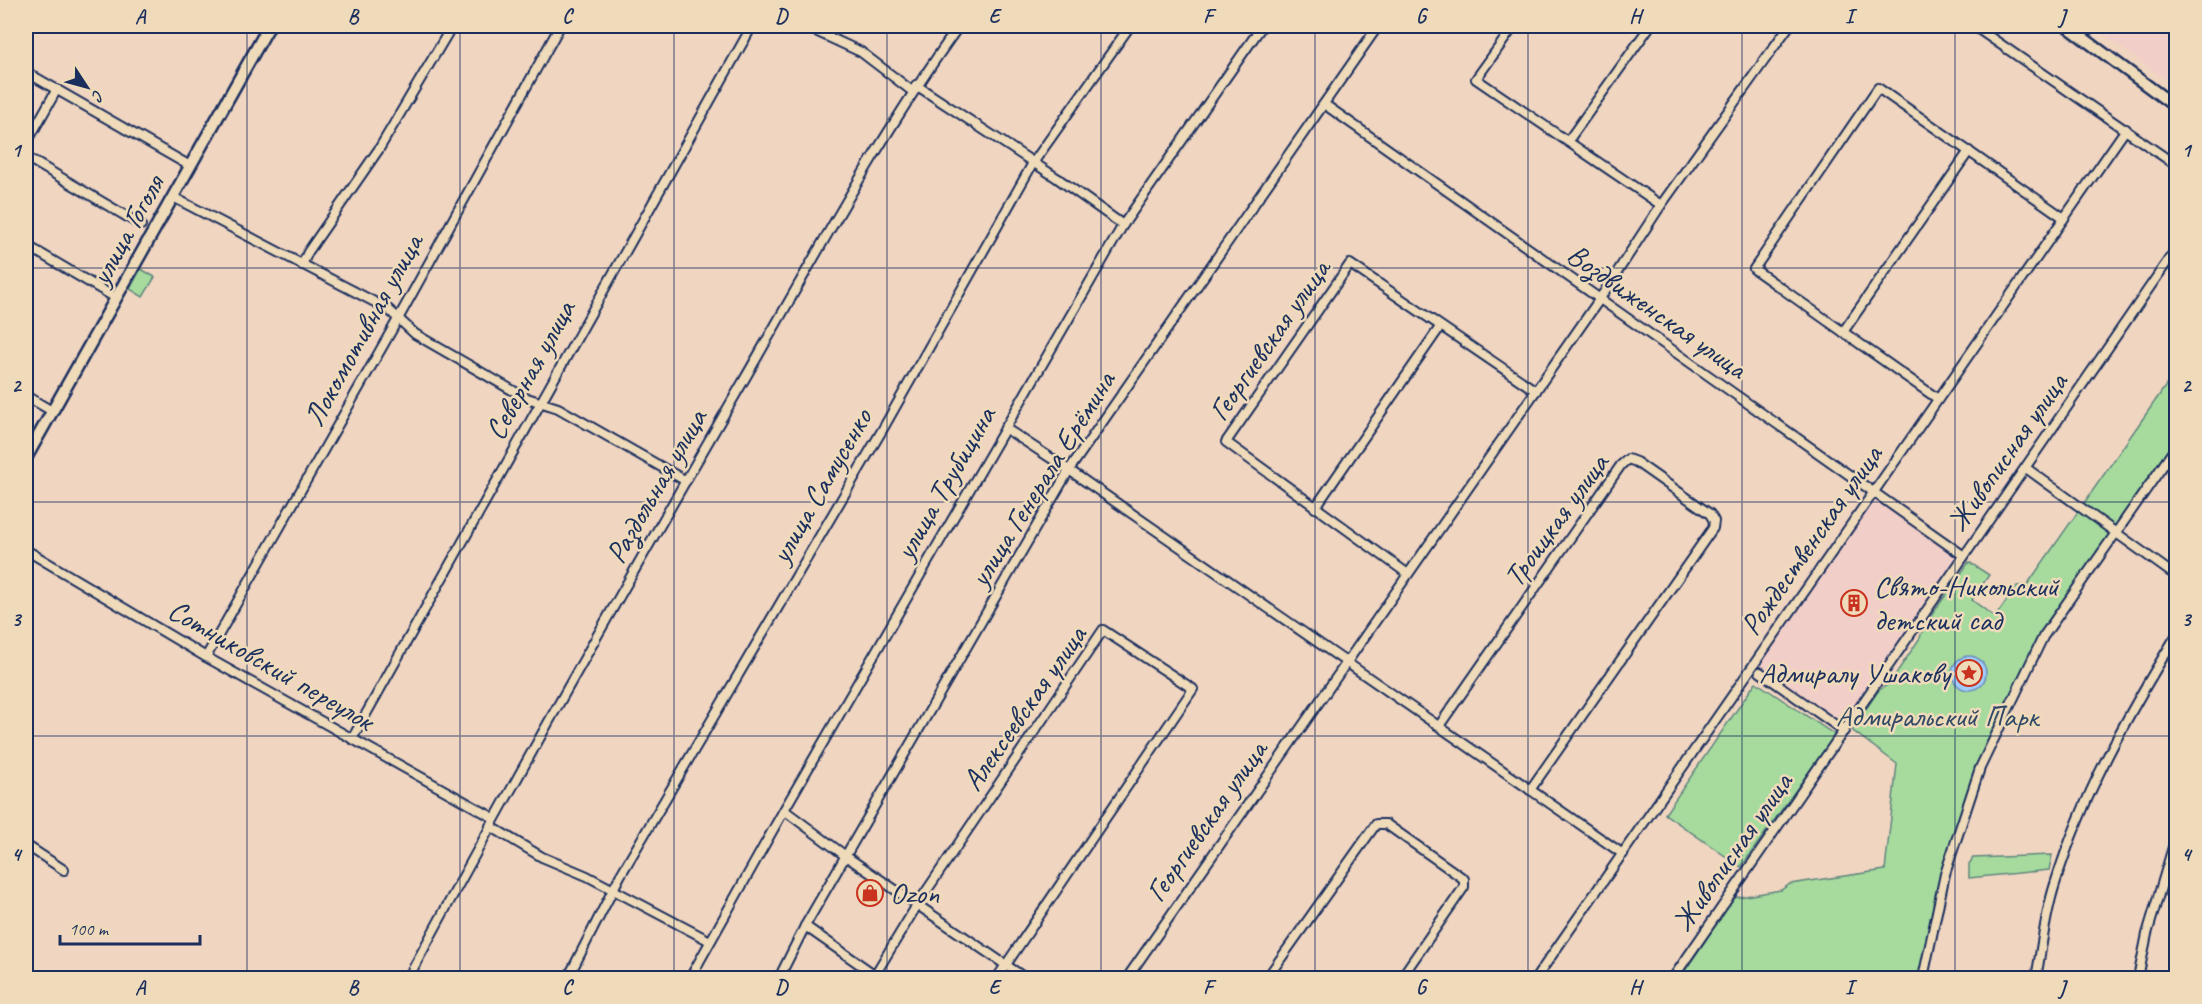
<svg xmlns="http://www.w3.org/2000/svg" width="2202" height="1004" font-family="Caveat,sans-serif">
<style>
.built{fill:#f1cec8}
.green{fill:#a6db9d;stroke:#60857e;stroke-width:1.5}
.water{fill:#a0ccfa;stroke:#6b8dbc;stroke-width:1.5}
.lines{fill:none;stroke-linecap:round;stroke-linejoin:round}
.shore{stroke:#506e9c;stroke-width:1.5}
.minor-casing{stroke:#1b2f5e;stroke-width:12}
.secondary-casing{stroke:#1b2f5e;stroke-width:15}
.minor{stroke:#efdbb9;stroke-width:8}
.secondary{stroke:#efdbb9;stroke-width:10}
.grid{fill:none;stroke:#1b2f5e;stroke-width:1.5;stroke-opacity:0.55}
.labels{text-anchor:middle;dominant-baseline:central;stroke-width:5;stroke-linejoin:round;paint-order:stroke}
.street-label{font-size:30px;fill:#1b2f5e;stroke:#efdbb9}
.poi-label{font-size:30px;fill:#1b2f5e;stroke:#efdbb9;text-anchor:start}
.park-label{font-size:30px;fill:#304967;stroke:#efdbb9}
.neatline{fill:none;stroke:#1b2f5e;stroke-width:2}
.grid-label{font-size:20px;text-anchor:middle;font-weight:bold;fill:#1b2f5e}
</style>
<rect width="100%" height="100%" fill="#f0d5c0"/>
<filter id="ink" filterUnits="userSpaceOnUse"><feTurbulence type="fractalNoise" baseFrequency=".0167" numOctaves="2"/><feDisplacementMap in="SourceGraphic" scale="12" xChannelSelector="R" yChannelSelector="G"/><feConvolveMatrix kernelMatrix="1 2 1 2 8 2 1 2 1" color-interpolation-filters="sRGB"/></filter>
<g filter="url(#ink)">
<!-- built -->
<g class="built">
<path d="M2092,26H2176V87Z"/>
<path d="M1875,498L1958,557L1843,723L1759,667Z"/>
</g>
<!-- green -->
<g class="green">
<path d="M141,269L155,277L143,297L130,289Z"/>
<path d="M2176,371V438L2041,632L1978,767L1946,860L1918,978H1680L1734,898L1781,890L1790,884L1885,870L1897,764L1853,731V728L1879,690L1889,684L1920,638L1924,626L1969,562L1989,575L1972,600L1995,617L2017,586L2027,585Z"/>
<path d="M1756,682L1835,735L1741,867L1665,814Z"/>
<path d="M2052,855L2049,870L1969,878V864L1973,858Z"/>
</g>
<!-- water -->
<circle class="water" cx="1969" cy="673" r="17"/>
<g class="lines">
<!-- shore -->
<circle class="shore" cx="1969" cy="673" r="10"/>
<defs>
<g id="minor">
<path d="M805,26L861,52L912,91"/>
<path d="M1514,26L1476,79L1661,205"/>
<path d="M1974,26L2176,165"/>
<path d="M26,72L190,166"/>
<path d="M916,85L1057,178L1123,225"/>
<path d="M1324,104L1964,556"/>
<path d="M1568,141L1650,26"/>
<path d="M26,144L57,89"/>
<path d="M26,157L141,225"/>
<path d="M173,197L388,309L415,334L524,397L558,408L686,481"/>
<path d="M26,245L116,298"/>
<path d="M302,265L308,252L379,149L452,26"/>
<path d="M1843,332L1969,151"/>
<path d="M26,396L52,411"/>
<path d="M1938,399L1754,269L1878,88L2064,218"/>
<path d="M1005,428L1069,470L1623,854"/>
<path d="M2026,468L2176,576"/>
<path d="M1315,508L1440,327"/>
<path d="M26,550L206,657L494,818"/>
<path d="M1408,574L1226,442L1350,264L1536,391"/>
<path d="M206,657L398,319L560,26"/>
<path d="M1760,672L1844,731"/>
<path d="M1439,726L1621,465L1628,459L1636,462L1710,514L1714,521L1713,528L1530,790"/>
<path d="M352,739L752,26"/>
<path d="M784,810L847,857L1025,978"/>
<path d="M490,826L542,857L587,876L710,941"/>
<path d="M26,845L64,870"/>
<path d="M805,926L875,975"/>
<path d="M408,978C516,777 629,578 744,380C813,261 878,138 959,26"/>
<path d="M568,978L620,876L884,427L1033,163L1130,26"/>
<path d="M690,978L784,810L1123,225L1262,26"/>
<path d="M779,978L805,926L1069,470L1378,26"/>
<path d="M873,978L917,905L1103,630L1193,689L997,978"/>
<path d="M1127,978L1599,300L1661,205L1789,26"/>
<path d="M1267,978L1376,824H1386L1464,879V887L1401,978"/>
<path d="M1536,978L2126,129"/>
<path d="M1673,978L2176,249"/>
<path d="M1923,978L1945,874L1980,768L2043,637L2176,447"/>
<path d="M2036,978C2042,947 2045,914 2055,884C2082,796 2128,714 2176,636"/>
<path d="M2138,978L2147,934L2176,837"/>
</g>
<g id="secondary">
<path d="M2067,26L2176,107"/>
<path d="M26,458L269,26"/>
</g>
</defs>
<!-- minor casing -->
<use href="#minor" class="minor-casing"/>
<!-- secondary casing -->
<use href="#secondary" class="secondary-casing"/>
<!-- minor -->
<use href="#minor" class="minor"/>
<!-- secondary -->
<use href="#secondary" class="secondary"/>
</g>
</g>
<!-- grid -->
<path class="grid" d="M247,26V978M460,26V978M674,26V978M887,26V978M1101,26V978M1315,26V978M1528,26V978M1742,26V978M1955,26V978M26,268H2176M26,502H2176M26,736H2176"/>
<!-- icons -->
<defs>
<symbol id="building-ring" viewBox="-11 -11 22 22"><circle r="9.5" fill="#efdbb9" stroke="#c8321e" stroke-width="1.5"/><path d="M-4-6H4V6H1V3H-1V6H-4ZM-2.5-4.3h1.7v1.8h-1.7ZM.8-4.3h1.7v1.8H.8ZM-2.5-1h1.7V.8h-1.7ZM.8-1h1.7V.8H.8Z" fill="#c8321e"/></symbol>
<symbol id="sight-ring" viewBox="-11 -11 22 22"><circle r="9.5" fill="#efdbb9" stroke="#c8321e" stroke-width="1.5"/><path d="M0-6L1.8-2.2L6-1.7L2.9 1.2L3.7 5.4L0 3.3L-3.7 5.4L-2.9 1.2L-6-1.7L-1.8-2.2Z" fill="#c8321e"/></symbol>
<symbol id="shop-ring" viewBox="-11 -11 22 22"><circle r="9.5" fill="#efdbb9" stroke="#c8321e" stroke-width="1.5"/><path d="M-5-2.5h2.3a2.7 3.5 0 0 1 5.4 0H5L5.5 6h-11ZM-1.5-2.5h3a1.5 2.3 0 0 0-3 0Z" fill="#c8321e"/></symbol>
</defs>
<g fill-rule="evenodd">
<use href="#building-ring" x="1839" y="588" width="30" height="30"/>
<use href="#sight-ring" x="1954" y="658" width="30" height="30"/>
<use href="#shop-ring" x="855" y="878" width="30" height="30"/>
</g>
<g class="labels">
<!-- street labels -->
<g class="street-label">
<text transform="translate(127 230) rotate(-61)">улица Гоголя</text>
<text transform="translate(1657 311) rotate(35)">Воздвиженская улица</text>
<text transform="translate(363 330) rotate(-61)">Локомотивная улица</text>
<text transform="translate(1269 340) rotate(-55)">Георгиевская улица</text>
<text transform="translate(530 370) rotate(-61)">Северная улица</text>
<text transform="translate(2007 452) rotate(-55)">Живописная улица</text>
<text transform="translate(1042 479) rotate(-58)">улица Генерала Ерёмина</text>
<text transform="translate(945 483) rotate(-60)">улица Трубицина</text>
<text transform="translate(656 486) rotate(-60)">Раздольная улица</text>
<text transform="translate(821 486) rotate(-60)">улица Самусенко</text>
<text transform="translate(1556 520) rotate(-54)">Троицкая улица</text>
<text transform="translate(1811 540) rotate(-55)">Рождественская улица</text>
<text transform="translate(271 665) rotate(30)">Сотниковский переулок</text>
<text transform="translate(1024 708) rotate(-55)">Алексеевская улица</text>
<text transform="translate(1206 821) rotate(-55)">Георгиевская улица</text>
<text transform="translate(1732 852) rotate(-55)">Живописная улица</text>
</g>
<!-- poi labels -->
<g class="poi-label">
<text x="1874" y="586">Свято-Никольский<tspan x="1874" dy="34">детский сад</tspan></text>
<text x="1950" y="673" text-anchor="end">Адмиралу Ушакову</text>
<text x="890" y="893">Ozon</text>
</g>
<!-- park labels -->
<g class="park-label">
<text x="1937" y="716">Адмиральский Парк</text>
</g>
</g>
<!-- margin -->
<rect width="2202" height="1004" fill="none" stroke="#efdbb9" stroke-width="66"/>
<!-- north arrow -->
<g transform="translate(87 87) rotate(126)" stroke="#efdbb9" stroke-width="4.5" paint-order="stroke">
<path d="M0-4.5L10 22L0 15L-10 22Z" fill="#1b2f5e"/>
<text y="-9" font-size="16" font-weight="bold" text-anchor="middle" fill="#1b2f5e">С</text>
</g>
<!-- scale -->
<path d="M60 935v9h140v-9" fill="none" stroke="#1b2f5e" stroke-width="3"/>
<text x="69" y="935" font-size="18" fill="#1b2f5e" stroke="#efdbb9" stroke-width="4.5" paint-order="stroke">100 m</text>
<rect x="33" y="33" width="2136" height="938" class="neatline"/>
<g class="grid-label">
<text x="140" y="23">A</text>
<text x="353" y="23">B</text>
<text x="567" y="23">C</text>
<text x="781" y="23">D</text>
<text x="994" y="23">E</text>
<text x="1208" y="23">F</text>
<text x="1421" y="23">G</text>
<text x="1635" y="23">H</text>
<text x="1849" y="23">I</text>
<text x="2062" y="23">J</text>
<text x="16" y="157">1</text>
<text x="2186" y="157">1</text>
<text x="16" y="392">2</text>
<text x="2186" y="392">2</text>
<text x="16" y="626">3</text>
<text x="2186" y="626">3</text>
<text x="16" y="861">4</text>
<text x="2186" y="861">4</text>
<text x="140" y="994">A</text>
<text x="353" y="994">B</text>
<text x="567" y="994">C</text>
<text x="781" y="994">D</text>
<text x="994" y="994">E</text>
<text x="1208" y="994">F</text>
<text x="1421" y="994">G</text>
<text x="1635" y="994">H</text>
<text x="1849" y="994">I</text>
<text x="2062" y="994">J</text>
</g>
</svg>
